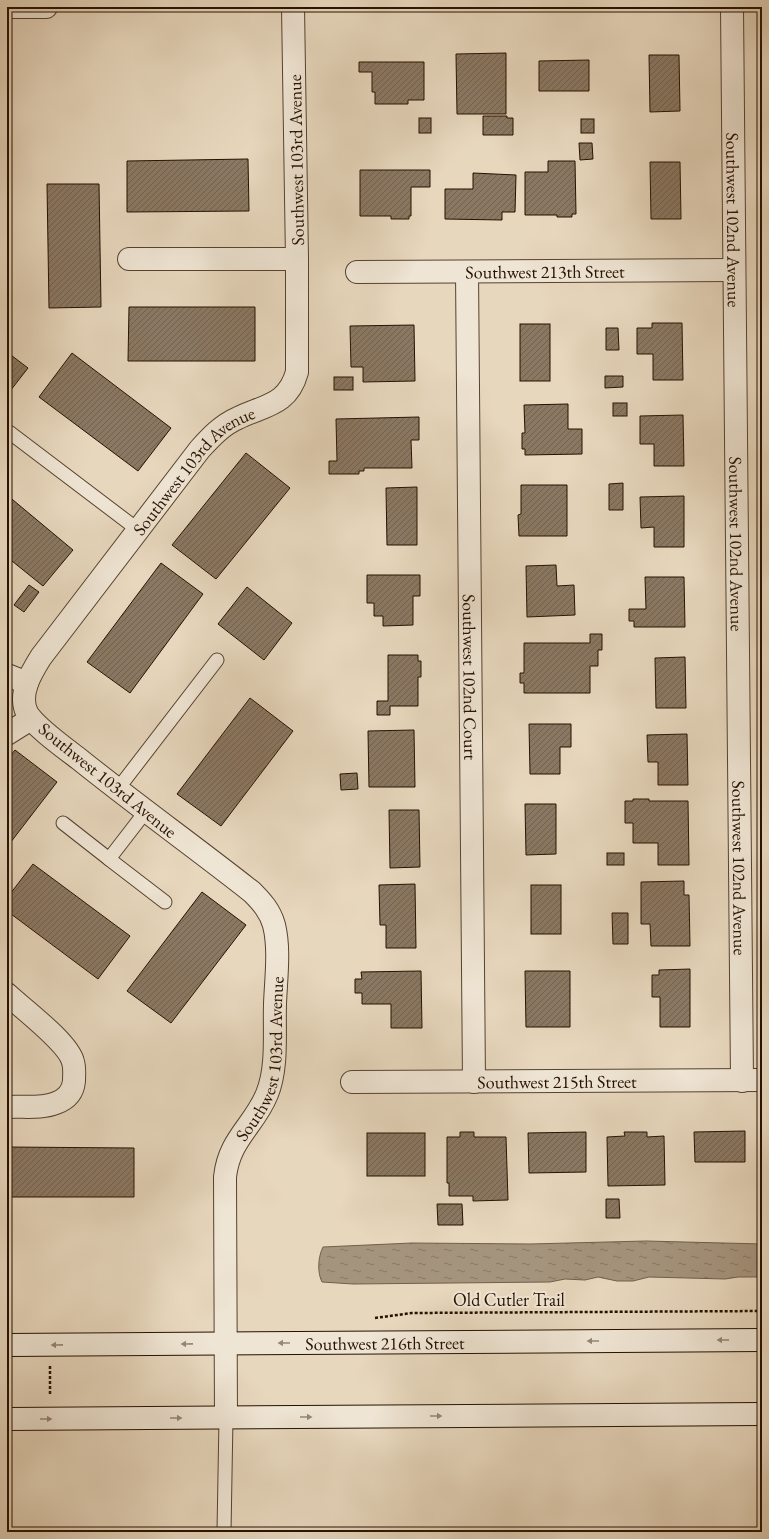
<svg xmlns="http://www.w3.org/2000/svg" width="769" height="1539" font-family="'EB Garamond',serif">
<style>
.water{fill:url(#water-ripples);stroke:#72604b}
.building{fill:url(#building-hatch);stroke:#261101}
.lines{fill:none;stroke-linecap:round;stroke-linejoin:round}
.service-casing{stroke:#564230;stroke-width:15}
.minor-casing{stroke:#564230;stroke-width:24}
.tertiary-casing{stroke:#564230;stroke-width:24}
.secondary-casing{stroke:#261101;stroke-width:24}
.path{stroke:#261101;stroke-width:2.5;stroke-dasharray:3 2;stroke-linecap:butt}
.service{stroke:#efe5d4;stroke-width:13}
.minor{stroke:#efe5d4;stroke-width:22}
.tertiary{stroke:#efe5d4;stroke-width:22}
.secondary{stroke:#efe5d4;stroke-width:22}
.oneway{fill:#958675}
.labels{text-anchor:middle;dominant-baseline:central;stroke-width:4;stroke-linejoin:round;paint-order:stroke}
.street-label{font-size:18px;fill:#261101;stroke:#efe5d4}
</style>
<defs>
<pattern id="water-ripples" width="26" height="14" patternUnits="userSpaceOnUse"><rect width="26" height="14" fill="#a5947d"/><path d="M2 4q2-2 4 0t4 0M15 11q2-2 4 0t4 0" fill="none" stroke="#867764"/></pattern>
<pattern id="building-hatch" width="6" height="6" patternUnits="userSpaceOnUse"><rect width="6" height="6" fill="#8a7863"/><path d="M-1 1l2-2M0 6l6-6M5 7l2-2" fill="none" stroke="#71614f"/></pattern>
</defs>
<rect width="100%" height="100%" fill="#e7d7bd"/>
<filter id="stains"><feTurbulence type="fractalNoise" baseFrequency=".005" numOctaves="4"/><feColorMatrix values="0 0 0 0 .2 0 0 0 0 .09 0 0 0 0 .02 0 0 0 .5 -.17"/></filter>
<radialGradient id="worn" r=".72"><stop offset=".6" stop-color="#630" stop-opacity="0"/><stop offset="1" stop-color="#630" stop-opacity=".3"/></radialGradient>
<!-- water -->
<path class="water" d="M646,1241L762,1244V1277H738L725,1279L649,1277L633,1281H617L598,1277L585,1280L565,1279L550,1282L353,1284L322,1282C317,1272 318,1257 323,1247L412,1243L530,1244Z"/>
<!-- building -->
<g class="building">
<path d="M506,53V114H457L456,54Z"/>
<path d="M649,55H679L680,111L650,112Z"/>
<path d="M589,60V91H539V61Z"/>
<path d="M359,62H424V100H408V104H375V92H372V72H359Z"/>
<path d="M483,116H507V118H513V135H483Z"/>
<rect x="419" y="118" width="12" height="15"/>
<rect x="581" y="119" width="13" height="14"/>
<path d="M579,143H592L593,159L580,160Z"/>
<path d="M248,159L249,211L127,212V161Z"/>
<path d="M548,161H575L576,214H572V217H557V215H525V172H548Z"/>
<path d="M650,162H680L681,219H651Z"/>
<path d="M360,170H430V187H411V216H409V219H391V216H360Z"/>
<path d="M473,173L516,175L515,212H502V220L445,219V189H473Z"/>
<path d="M47,184H99L101,307L49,308Z"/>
<path d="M129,307H255V361H128Z"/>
<path d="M652,323H682L683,380H653V354H637V328H652Z"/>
<rect x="520" y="324" width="30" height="57"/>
<path d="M414,325L415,381L363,382V367H351L350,326Z"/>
<path d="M606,328H618L619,350H606Z"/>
<path d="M7,352L28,368L7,395Z"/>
<path d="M72,353L171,428L138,471L39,397Z"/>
<path d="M605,376H623V387L605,388Z"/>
<rect x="334" y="377" width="19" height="13"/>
<rect x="613" y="403" width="14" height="13"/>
<path d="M568,404V429H582V454L525,455V449H522V433H525L524,405Z"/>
<path d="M683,415L684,466H654V444H640V416Z"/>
<path d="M419,417V440H411L412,468H364V471H359V474H329V461H337L336,419Z"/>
<path d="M246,453L290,488L216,579L172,545Z"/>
<path d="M623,483V510H609V484Z"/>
<path d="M521,485H567V536H519L518,515L521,514Z"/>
<path d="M417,487V545H387L386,488Z"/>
<path d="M7,495L73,550L43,586L7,557Z"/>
<path d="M684,496V547H654V527L641,528L640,497Z"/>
<path d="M161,563L203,594L130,693L87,662Z"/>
<path d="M556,565L557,586L574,585L575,615L527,617L526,566Z"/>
<path d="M367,575H420V596H413V625L383,626V616H374V603H367Z"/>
<path d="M645,577H684L685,627H634V621H629V609H646Z"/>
<path d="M29,585L39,592L24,612L14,605Z"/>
<path d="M247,587L292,623L264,660L218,624Z"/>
<path d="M590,634H602V650H598V666H590V693H524V683H520V673H524V643H590Z"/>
<path d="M388,655H418V661H421V677H418V706H390V715H377V701H388Z"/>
<path d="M685,657L686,708H656L655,658Z"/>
<path d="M250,698L293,731L221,826L177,794Z"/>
<path d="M529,724H571V747H560V774H530Z"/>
<path d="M414,730L415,787H369L368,731Z"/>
<path d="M687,734L688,785H658V762H648L647,735Z"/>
<path d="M15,750L57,782L7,847V760Z"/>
<path d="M357,773L358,789L341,790L340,774Z"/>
<path d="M633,799H649V801H688L689,865H658V843H633V823H625V801H633Z"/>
<path d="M525,804H556V854L526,855Z"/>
<path d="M389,810H419L420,867L390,868Z"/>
<rect x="607" y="853" width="17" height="12"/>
<path d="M33,864L130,936L98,979L7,911V898Z"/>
<path d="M684,881V895H689L690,946H651L650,924H641V882Z"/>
<path d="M415,884L416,948H386V925H380L379,885Z"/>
<rect x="531" y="885" width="30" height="49"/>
<path d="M202,892L246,925L171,1023L127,991Z"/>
<path d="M612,913H628V944H613Z"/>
<path d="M690,969V1027H660V997H652V975H659V970Z"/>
<path d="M421,971L422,1028H391V1004H362V993H355V979H362L361,972Z"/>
<path d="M525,971H570V1027H526Z"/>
<path d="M745,1131V1162H695L694,1132Z"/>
<path d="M460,1132H474V1137H506L508,1200L473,1201V1196H449V1183H447V1137H460Z"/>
<path d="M586,1132V1172L529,1173L528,1133Z"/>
<path d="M624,1132H647V1137L664,1136L665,1185L608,1186L607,1137L625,1136Z"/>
<rect x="367" y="1133" width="58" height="43"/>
<path d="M7,1147L134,1148V1197H7Z"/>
<path d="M606,1199H619L620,1218H606Z"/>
<path d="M437,1204H462L463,1225H438Z"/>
</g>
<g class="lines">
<defs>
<g id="service">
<path d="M9,432L137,529"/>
<path d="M117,790L217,660"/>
<path d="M146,811L109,859L165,902"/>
<path d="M63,823L109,859"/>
<path d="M224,1532L226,1418"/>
</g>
<g id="minor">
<path id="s1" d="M732,7L742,1081"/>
<path d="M129,259H297"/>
<path id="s2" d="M357,272L734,270"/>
<path id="s3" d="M467,272L474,1082"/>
<path d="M7,675L27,683"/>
<path d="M7,734L31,719"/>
<path d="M7,994C23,1009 69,1043 73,1062C75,1068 74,1075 74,1081C73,1092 67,1099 56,1103C42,1109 22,1106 7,1107"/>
<path id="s4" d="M352,1082L762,1080"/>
<path id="s5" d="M226,1418L225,1177C229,1139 254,1126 267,1094C278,1067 274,1032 275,1004C276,978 280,949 274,925C270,911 262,902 252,892C195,847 136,805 79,759C66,749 35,727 27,713C18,694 31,673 41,657L200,449C211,437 222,425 238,418C265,405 288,405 297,372V259L293,7"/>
</g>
<path id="tertiary" d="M7,7H46"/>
<g id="secondary">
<path id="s6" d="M7,1345L762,1340"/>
<path d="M7,1419L762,1414"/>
</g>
</defs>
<!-- service casing -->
<use href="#service" class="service-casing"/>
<!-- minor casing -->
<use href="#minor" class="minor-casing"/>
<!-- tertiary casing -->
<use href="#tertiary" class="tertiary-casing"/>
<!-- secondary casing -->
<use href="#secondary" class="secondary-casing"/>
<!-- path -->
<g class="path">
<path d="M375,1318L412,1313L762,1311"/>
<path d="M50,1366V1395"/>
</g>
<!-- service -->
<use href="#service" class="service"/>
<!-- minor -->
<use href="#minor" class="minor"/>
<!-- tertiary -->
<use href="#tertiary" class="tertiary"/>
<!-- secondary -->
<use href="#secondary" class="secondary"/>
</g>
<!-- one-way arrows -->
<defs><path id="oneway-solid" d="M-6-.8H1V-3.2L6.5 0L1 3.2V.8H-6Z"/></defs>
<g class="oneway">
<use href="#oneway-solid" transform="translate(723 1340) rotate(180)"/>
<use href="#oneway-solid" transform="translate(593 1341) rotate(180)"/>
<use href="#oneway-solid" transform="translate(284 1343) rotate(180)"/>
<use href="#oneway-solid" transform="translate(187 1344) rotate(179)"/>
<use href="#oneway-solid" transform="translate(57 1345) rotate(179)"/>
<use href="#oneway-solid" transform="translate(436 1416)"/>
<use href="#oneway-solid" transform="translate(306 1417)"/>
<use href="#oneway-solid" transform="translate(176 1418)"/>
<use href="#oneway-solid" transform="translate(46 1419)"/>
</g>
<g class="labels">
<!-- street labels -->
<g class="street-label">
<text transform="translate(296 160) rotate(-91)">Southwest 103rd Avenue</text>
<text stroke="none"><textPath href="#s1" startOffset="213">Southwest 102nd Avenue</textPath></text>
<text stroke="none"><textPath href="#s2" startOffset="188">Southwest 213th Street</textPath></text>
<text stroke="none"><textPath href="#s5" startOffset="1136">Southwest 103rd Avenue</textPath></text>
<text stroke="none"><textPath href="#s1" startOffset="537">Southwest 102nd Avenue</textPath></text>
<text stroke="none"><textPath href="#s3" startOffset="405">Southwest 102nd Court</textPath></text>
<text transform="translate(108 780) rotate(39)">Southwest 103rd Avenue</text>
<text stroke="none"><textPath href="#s1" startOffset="861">Southwest 102nd Avenue</textPath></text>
<text stroke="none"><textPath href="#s5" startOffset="368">Southwest 103rd Avenue</textPath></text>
<text stroke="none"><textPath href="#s4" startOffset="205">Southwest 215th Street</textPath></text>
<text x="509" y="1299">Old Cutler Trail</text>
<text stroke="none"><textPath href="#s6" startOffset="378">Southwest 216th Street</textPath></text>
</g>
</g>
<!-- margin -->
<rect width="769" height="1539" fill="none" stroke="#e7d7bd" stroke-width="24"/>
<rect x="8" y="8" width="753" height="1523" fill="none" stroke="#261101" stroke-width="2"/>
<rect x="12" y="12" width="745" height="1515" fill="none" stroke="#261101"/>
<rect width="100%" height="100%" filter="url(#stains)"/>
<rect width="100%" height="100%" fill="url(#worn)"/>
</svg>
